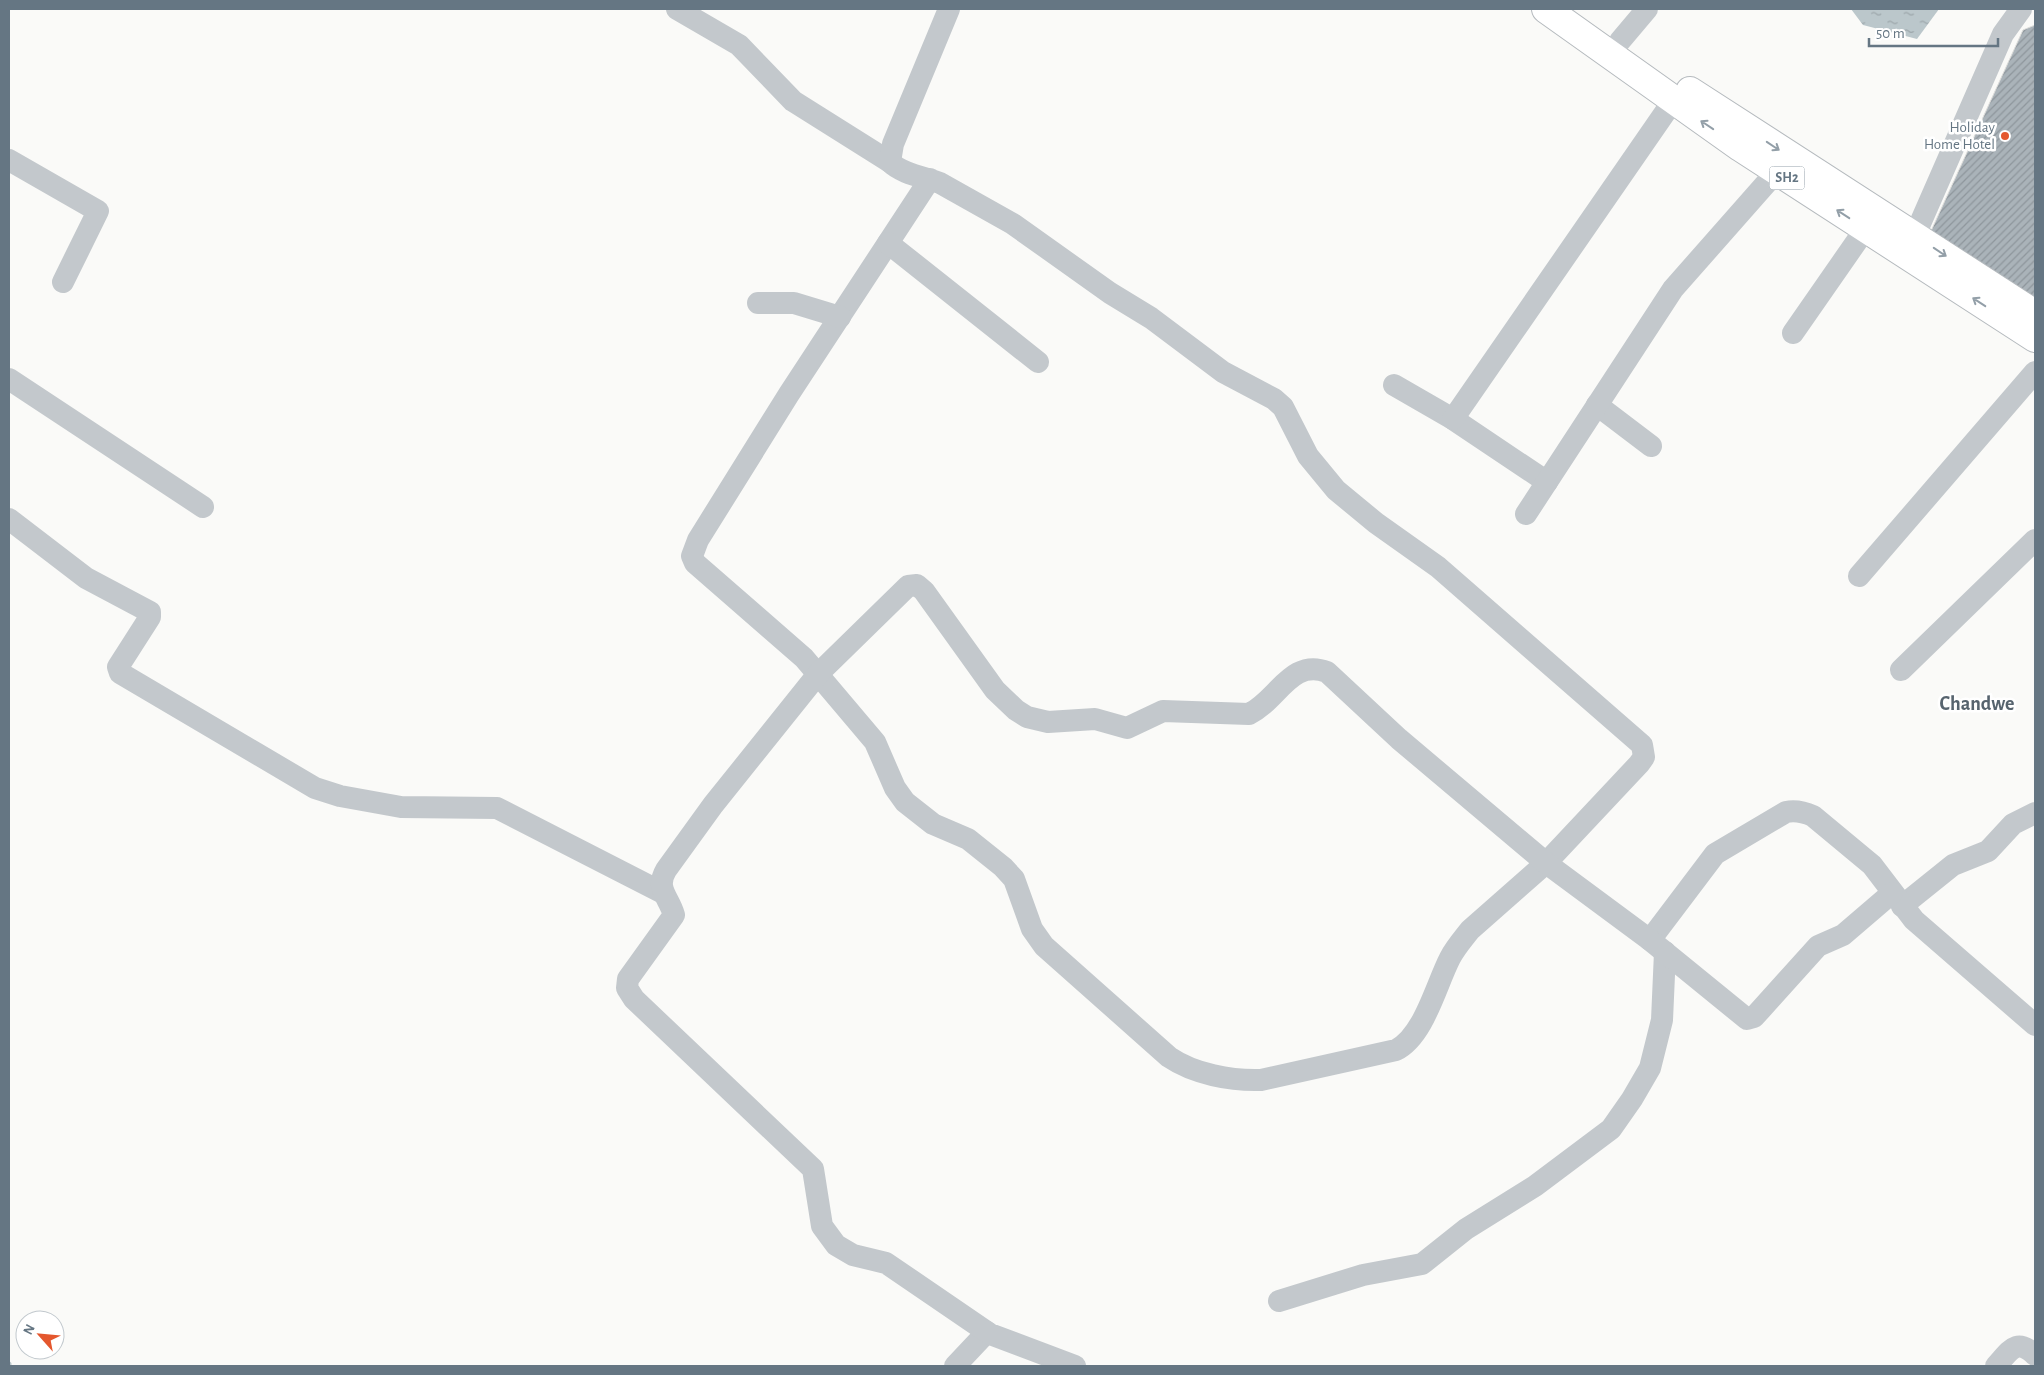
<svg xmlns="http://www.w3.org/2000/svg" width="2044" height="1375" font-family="'Alegreya Sans',sans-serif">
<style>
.water{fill:url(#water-ripples)}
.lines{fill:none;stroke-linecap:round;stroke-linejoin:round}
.stream{stroke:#bbc7cb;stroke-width:5}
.building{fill:url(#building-hatch);stroke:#dcdcda}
.major-casing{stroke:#b5babe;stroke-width:30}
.minor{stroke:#c3c8cc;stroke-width:22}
.major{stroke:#fff;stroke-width:28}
.oneway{stroke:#939fa8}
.poi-dot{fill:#e4572e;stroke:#fff;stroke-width:2}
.labels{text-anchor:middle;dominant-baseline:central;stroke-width:5;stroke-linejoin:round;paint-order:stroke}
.shield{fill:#fff;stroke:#939fa8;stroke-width:1}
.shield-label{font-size:14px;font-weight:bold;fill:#657683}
.poi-label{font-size:15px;fill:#657683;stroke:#fff;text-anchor:end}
.district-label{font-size:20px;font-weight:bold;fill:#57646e;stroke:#fff}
</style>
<defs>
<pattern id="water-ripples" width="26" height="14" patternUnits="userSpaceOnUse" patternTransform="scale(1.25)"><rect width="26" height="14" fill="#bbc7cb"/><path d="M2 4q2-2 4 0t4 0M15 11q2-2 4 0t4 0" fill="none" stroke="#9ca6aa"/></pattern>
<pattern id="building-hatch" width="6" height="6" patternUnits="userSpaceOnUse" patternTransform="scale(1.25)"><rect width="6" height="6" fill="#aab3b9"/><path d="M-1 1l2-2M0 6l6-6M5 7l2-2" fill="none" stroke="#8e969c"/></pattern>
</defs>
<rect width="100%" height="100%" fill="#fafaf8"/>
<!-- water -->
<path class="water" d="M1851,9H1939L1917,39L1863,25Z"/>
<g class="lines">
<!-- stream -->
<path class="stream" d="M9,1364V1366"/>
</g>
<!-- building -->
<path class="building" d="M2035,25V309L1926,242L2023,30Z"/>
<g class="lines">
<defs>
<g id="major">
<path d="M1546,9L1740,147L2035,338"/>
<path d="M1690,91L2035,314"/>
</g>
</defs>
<!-- major casing -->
<use href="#major" class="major-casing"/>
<!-- minor -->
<g class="minor">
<path d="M677,9L739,45L793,101L890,162"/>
<path d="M1620,41L1647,9"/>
<path d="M9,160L98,211L63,282"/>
<path d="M930,179L789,394L698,540L692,556L695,563L804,658L875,742L895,788L905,802L933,824L968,839L1003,867L1014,879L1032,929L1044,946L1169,1057C1194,1074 1231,1081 1261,1080L1396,1050C1424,1036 1436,985 1450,958C1455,948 1463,939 1470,930L1546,863L1639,764L1644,757L1642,745L1438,567L1376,523L1336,490L1308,456L1283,407L1274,399L1223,372L1151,318L1110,293L1013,224L940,183C924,177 902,174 890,162L893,144L949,9"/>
<path d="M1915,235L2003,34L2021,9"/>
<path d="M888,243L1038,362"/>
<path d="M758,303H794L840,317"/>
<path d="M1793,333L1866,228"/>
<path d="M9,379L203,507"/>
<path d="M1394,385L1453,419L1547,482"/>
<path d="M1597,405L1651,446"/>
<path d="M1453,419L1673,101"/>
<path d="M1526,514L1673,289L1777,171"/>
<path d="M9,519L86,578L150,612V617L118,667L120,673L315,788L340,796L401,807L497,808L663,893"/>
<path d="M1859,576L2035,372"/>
<path d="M1901,670L2035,540"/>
<path d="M1902,906L1953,865L1988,851L2013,824L2035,813"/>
<path d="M1650,940L1715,854L1786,812C1796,810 1804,812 1813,816L1872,865L1914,920L2035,1025"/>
<path d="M1279,1301L1363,1275L1422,1264L1466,1229L1535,1186L1611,1129L1632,1099L1650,1068L1662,1020L1665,952"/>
<path d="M955,1366L987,1332"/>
<path d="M1075,1366L990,1334L886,1263L853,1255L836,1245L822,1226L813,1169L634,999L627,988L628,979L674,915C669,897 655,889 666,870L713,805L818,674L908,586L917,585L924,591L995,690L1016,710L1027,717L1048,722L1095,719L1127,728L1163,711L1249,714C1278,700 1291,658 1327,672L1399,739L1546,863L1650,940L1747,1019L1754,1017L1818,946L1843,935L1892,893"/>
<path d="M1996,1366C2010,1351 2016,1337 2035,1355"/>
</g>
<!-- major -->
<use href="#major" class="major"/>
</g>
<!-- one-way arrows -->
<defs><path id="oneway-shaft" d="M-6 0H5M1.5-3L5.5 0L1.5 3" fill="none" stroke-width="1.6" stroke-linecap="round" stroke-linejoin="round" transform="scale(1.25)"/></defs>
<g class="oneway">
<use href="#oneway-shaft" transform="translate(1707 125) rotate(-146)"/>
<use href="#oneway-shaft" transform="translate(1773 146) rotate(34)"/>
<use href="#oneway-shaft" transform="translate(1843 214) rotate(-147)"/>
<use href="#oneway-shaft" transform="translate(1940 252) rotate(34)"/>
<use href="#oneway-shaft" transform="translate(1979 302) rotate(-147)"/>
</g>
<!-- markers -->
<circle class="poi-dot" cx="2005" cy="136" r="5"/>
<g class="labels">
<!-- shield labels -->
<rect class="shield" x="1769.5" y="166.5" width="35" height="23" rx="4"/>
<g class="shield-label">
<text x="1787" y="178">SH2</text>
</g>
<!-- poi labels -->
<g class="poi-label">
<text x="1995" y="127">Holiday<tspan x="1995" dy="17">Home Hotel</tspan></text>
</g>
<!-- district labels -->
<g class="district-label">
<text x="1977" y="704">Chandwe</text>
</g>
</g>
<!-- border -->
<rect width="2044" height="1375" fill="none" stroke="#657683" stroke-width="20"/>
<!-- north arrow -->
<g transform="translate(40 1335) rotate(297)"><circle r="24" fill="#ffffff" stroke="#c1c8cd"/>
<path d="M0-4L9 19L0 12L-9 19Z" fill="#e4572e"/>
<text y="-8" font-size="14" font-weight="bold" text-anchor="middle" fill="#657683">N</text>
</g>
<!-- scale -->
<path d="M1869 38v8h129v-8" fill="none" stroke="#657683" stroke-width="2.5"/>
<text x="1876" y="38" font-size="15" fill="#657683" stroke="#ffffff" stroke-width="4" paint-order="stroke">50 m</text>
</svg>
